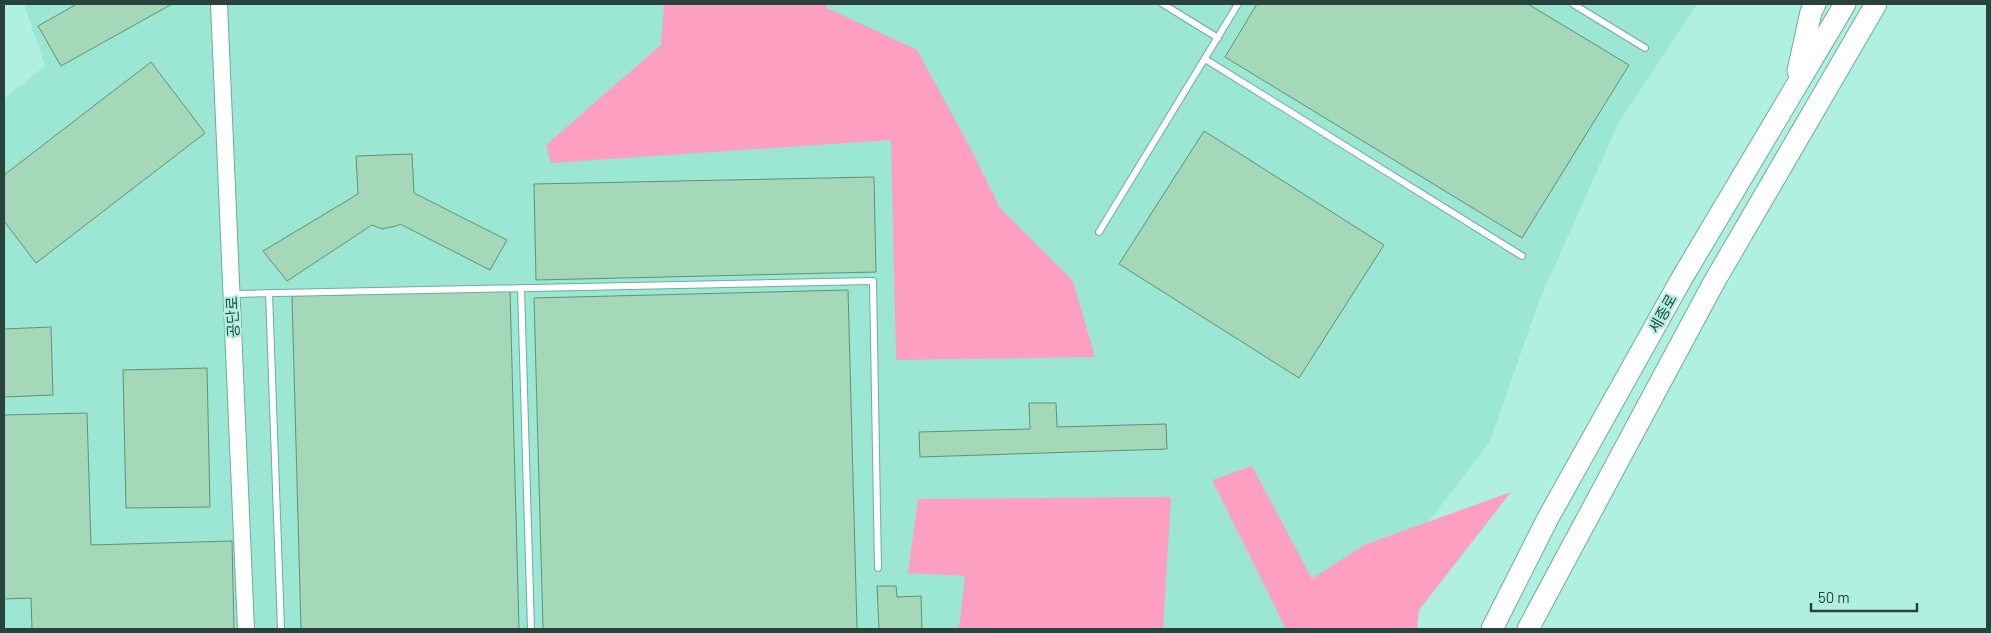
<svg xmlns="http://www.w3.org/2000/svg" width="1991" height="633" font-family="Barlow,'Noto Sans KR',sans-serif">
<style>
.built{fill:#9ce6d4}
.green{fill:#fd9fc1}
.building{fill:#a5d8b8;stroke:#619174}
.lines{fill:none;stroke-linecap:round;stroke-linejoin:round}
.service-casing{stroke:#6fad9e;stroke-width:8}
.tertiary-casing{stroke:#6fad9e;stroke-width:18}
.trunk-casing{stroke:#6fad9e;stroke-width:23}
.service{stroke:#fff;stroke-width:6}
.tertiary{stroke:#fff;stroke-width:16}
.trunk{stroke:#fff;stroke-width:21}
.labels{text-anchor:middle;dominant-baseline:central;stroke-width:4.5;stroke-linejoin:round;paint-order:stroke}
.street-label{font-size:15px;fill:#29433c;stroke:#b0f0e0}
</style>
<rect width="100%" height="100%" fill="#b0f0e0"/>
<!-- built -->
<path class="built" d="M24,4H1697L1619,122L1539,301L1490,441L1347,629H4V99L45,66Z"/>
<!-- green -->
<g class="green">
<path d="M664,4H825L827,8L917,50L970,147L1000,208L1073,281L1095,357L896,360L891,140L551,163L546,145L661,45Z"/>
<path d="M1252,466L1312,579L1364,545L1511,492L1419,610L1417,629H1286L1212,480Z"/>
<path d="M1171,497L1163,629H959L965,576L908,573L918,499Z"/>
</g>
<!-- building -->
<g class="building">
<path d="M77,4H172L61,66L38,26Z"/>
<path d="M1257,4H1528L1629,65L1522,238L1225,57Z"/>
<path d="M151,62L205,133L36,263L4,221V175Z"/>
<path d="M1204,131L1384,245L1299,378L1119,264Z"/>
<path d="M412,154L414,193L507,240L490,270L400,224L396,226L382,229L372,225L287,281L263,251L358,194L356,156Z"/>
<path d="M874,177L876,272L536,280L534,184Z"/>
<path d="M848,290L857,629H543L534,298Z"/>
<path d="M510,291L519,629H301L292,296Z"/>
<path d="M51,327L53,395L4,397V329Z"/>
<path d="M207,368L210,507L126,508L123,370Z"/>
<path d="M1029,403H1056L1057,427L1166,424L1167,449L920,457L919,432L1030,429Z"/>
<path d="M87,413L91,545L232,541L234,629H32L31,598L4,599V415Z"/>
<path d="M877,586H896L897,597L921,596L922,629H879Z"/>
</g>
<g class="lines">
<defs>
<g id="service">
<path d="M1163,4L1218,38"/>
<path d="M1573,4L1645,48"/>
<path d="M1205,59L1522,256"/>
<path d="M1099,232L1238,4"/>
<path d="M521,288L531,629"/>
<path d="M269,293L281,629"/>
<path d="M232,294L873,281L878,568"/>
</g>
<path id="tertiary" d="M219,4L246,629"/>
<g id="trunk">
<path d="M1798,71L1811,12L1815,4"/>
<path d="M1492,629L1548,518L1682,278L1845,4"/>
<path d="M1528,629L1713,284L1876,4"/>
</g>
</defs>
<!-- service casing -->
<use href="#service" class="service-casing"/>
<!-- tertiary casing -->
<use href="#tertiary" class="tertiary-casing"/>
<!-- trunk casing -->
<use href="#trunk" class="trunk-casing"/>
<!-- service -->
<use href="#service" class="service"/>
<!-- tertiary -->
<use href="#tertiary" class="tertiary"/>
<!-- trunk -->
<use href="#trunk" class="trunk"/>
</g>
<g class="labels">
<!-- street labels -->
<g class="street-label">
<text transform="translate(1662 313) rotate(-61)">세종로</text>
<text transform="translate(232 317) rotate(-93)">공단로</text>
</g>
</g>
<!-- border -->
<rect width="1991" height="633" fill="none" stroke="#29433c" stroke-width="10"/>
<!-- scale -->
<path d="M1811 603v8h106v-8" fill="none" stroke="#29433c" stroke-width="2.5"/>
<text x="1818" y="603" font-size="15" fill="#29433c" stroke="#b0f0e0" stroke-width="4" paint-order="stroke">50 m</text>
</svg>
